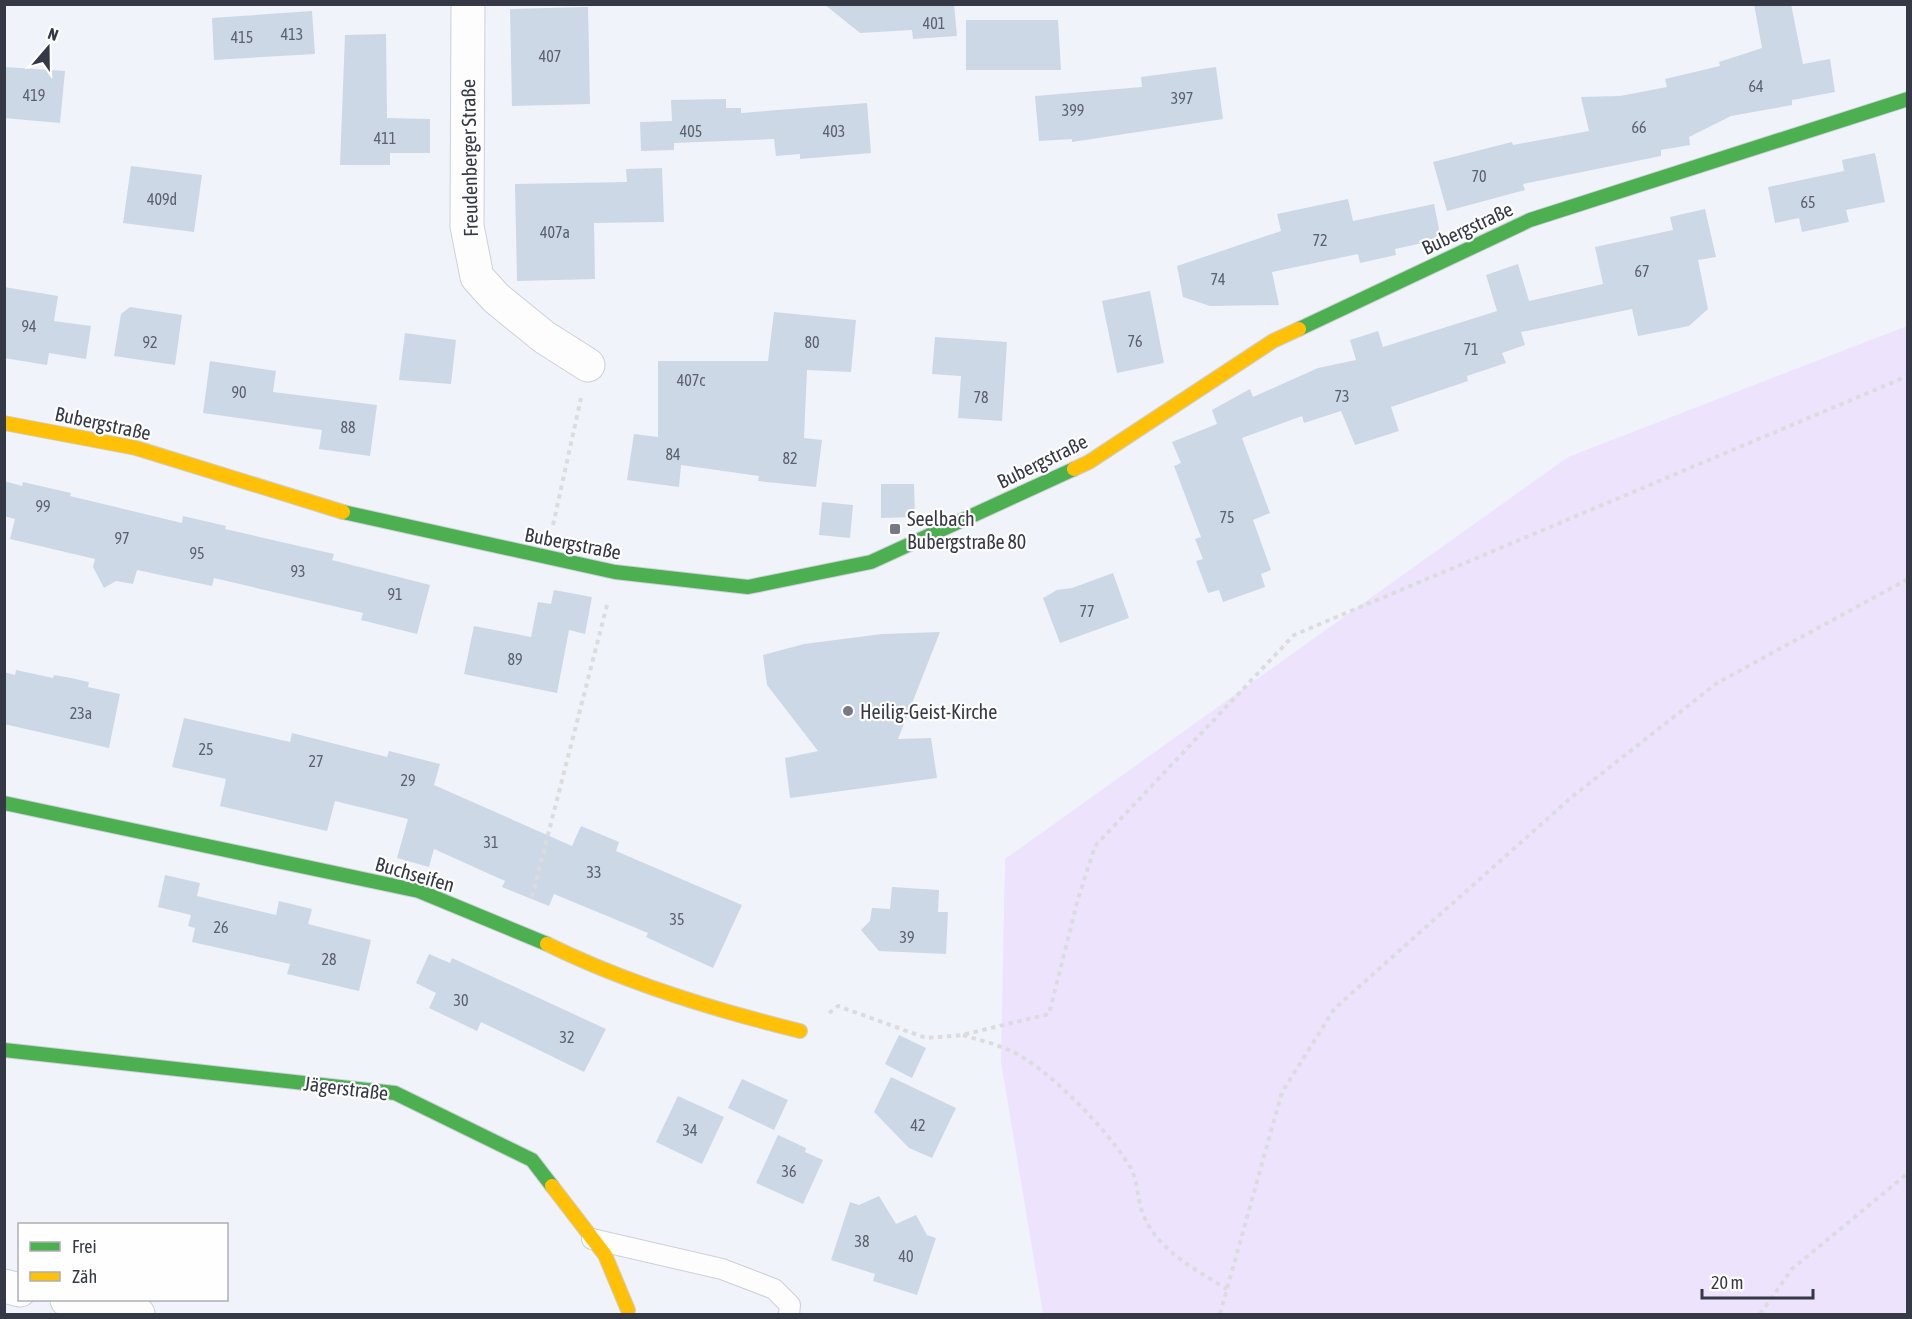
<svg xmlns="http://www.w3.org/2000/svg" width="1912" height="1319" font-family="'Asap Condensed',sans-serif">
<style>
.green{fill:#ede3fd}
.building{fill:#cdd8e6}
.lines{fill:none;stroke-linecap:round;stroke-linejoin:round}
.lane-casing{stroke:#cdd0da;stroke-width:22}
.street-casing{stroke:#cdd0da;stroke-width:35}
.fast-casing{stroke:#cdd0da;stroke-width:16}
.slow-casing{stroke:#cdd0da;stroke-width:16}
.path{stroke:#dcdcdf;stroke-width:4;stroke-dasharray:4.5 4.5;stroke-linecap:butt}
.lane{stroke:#fdfdfe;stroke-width:20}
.street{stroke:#fdfdfe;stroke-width:33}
.fast{stroke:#4caf50;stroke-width:14}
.slow{stroke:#ffc107;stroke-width:14}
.poi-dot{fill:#767a84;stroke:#fefefe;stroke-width:2}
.labels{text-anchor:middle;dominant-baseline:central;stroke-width:4.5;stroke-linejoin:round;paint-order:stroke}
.number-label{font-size:16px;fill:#5b616d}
.street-label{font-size:20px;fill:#353945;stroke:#fefefe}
.poi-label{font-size:20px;fill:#353945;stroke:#fefefe;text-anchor:start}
</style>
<rect width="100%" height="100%" fill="#f0f3fa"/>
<!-- green -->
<path class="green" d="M1907,326V1314H1043L1001,1062L1005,859L1568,457Z"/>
<!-- building -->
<g class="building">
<path d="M824,4H954L957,36L913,39L912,30L860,33Z"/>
<path d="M1754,4H1791L1803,64L1830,59L1835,92L1792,100V105L1731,116L1689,137L1690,145L1661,150V156L1523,184L1525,190L1447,211L1433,162L1512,142L1513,145L1589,131L1581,97L1620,96L1667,87L1665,79L1720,66L1719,62L1762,48Z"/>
<path d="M588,7L590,104L512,106L510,9Z"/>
<path d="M312,11L315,54L214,60L212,18Z"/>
<path d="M966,20H1058L1061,70H966Z"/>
<path d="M386,34L387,118L430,119V153H390V165H340L345,35Z"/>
<path d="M4,67L65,71L60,123L4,118Z"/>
<path d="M1216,67L1223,119L1072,142V139L1039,141L1035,96L1142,87L1141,77Z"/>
<path d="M726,99V108H741V113L867,103L871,153L800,159V154L776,156L774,139L674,143V150L641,151L640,122L672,121L671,100Z"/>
<path d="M1875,153L1885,202L1846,210L1849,222L1802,232L1799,218L1775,223L1768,187L1844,171L1842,160Z"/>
<path d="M131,166L202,175L194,232L123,223Z"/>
<path d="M662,168L664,222L594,223L595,279L517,281L515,184L627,182L626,169Z"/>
<path d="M1348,199L1353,221L1434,204L1441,239L1395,249L1396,255L1360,263L1358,254L1272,272L1279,305L1210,306L1183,297L1177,266L1281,231L1277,214Z"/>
<path d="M1705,209L1716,257L1698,260L1708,309L1689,326L1638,336L1632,309L1521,332L1525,345L1502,353L1506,363L1467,376L1468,381L1391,407L1399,431L1355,445L1341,411L1304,423L1302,416L1242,438L1270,513L1253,520L1271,570L1261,574L1265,587L1223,602L1219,590L1208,593L1196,561L1203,559L1195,539L1201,537L1174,466L1181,463L1172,442L1217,424L1212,410L1250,389L1253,397L1318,368L1356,360L1350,340L1378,331L1383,347L1497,311L1486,275L1518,264L1529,301L1603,284L1595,247L1673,230L1670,217Z"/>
<path d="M4,287L58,296L54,321L91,326L86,359L49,353L47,365L4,358Z"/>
<path d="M1150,291L1164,363L1117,373L1102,301Z"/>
<path d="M130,307L182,315L175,365L114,356L121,314Z"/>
<path d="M774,312L856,320L851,372L807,370L804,438L822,440L816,487L758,481L759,476L681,465L679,487L627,480L634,434L658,437V361H768Z"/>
<path d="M405,333L456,340L451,384L399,380Z"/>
<path d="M935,337L1007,342L1002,421L958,418L961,376L932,374Z"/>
<path d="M210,361L276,371L273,392L377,405L370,456L319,449L322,430L203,413Z"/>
<path d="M4,481L22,486L23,482L71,493L70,496L182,523L183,516L226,526L225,529L334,554L332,560L430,585L417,634L361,620L363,613L214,578L212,586L137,570L133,584L116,581L104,588L93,567L95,559L10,539L15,519L4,516Z"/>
<path d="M881,484H914L915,517L881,518Z"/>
<path d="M822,502L853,505L850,538L819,535Z"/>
<path d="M1113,573L1129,618L1060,643L1043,598L1057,590L1072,588Z"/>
<path d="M554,590L592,597L585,634L569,630L557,693L464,674L474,626L531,637L538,602L551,604Z"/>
<path d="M940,632L898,739L931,738L937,778L790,798L785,758L818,751L767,685L763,655L804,644L882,634Z"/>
<path d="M16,670L53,678L54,675L71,678L89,682L88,687L120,694L109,748L4,724V672L15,675Z"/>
<path d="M184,718L290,742L292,733L387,757L389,751L440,764L434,785L572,846L581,826L619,842L616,851L742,905L713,968L646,937L648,933L554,894L549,906L502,887L505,881L434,849L429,867L397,858L408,819L335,801L327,831L220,806L226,779L172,767Z"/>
<path d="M165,875L200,883L197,896L276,915L279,901L312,909L308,924L371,940L359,991L287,974L290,964L192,942L195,928L188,926L191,915L158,907Z"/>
<path d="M892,887L939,890L938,912H948L946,954L879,951L861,930L870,921L872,908L890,909Z"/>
<path d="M429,954L450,963L452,958L606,1029L584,1072L481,1022L477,1031L429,1008L436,993L416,983Z"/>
<path d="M899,1035L926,1048L912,1078L885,1064Z"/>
<path d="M891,1077L956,1108L932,1158L909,1148L874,1112Z"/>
<path d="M742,1079L788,1100L774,1130L728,1108Z"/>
<path d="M678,1096L724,1117L702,1164L656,1142Z"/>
<path d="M778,1135L806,1148L805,1152L823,1160L803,1204L756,1183Z"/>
<path d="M879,1196L896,1224L916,1215L927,1235L936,1238L917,1295L873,1281L875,1274L831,1260L850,1202L859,1205Z"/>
</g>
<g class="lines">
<defs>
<path id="lane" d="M592,1239L722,1269L774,1289L790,1305L789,1314"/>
<g id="street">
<path d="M468,4L467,226L477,277L496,298L544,337L588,365"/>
<path d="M4,1286L20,1290"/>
<path d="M67,1300L138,1314"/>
</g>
<g id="fast">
<path d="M1299,329L1530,220L1908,99"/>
<path d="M343,512L615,572L748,587L871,562L1074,469"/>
<path d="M4,803L419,891L547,944"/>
<path d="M4,1050L395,1093L532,1160L552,1186"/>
</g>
<g id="slow">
<path d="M4,423L136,448L343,512"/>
<path d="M1074,469L1089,462L1273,341L1299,329"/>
<path d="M547,944C626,983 714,1010 800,1031"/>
<path d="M552,1186L605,1255L628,1310"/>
</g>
</defs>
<!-- lane casing -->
<use href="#lane" class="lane-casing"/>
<!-- street casing -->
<use href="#street" class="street-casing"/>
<!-- fast casing -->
<use href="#fast" class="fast-casing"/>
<!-- slow casing -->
<use href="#slow" class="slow-casing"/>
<!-- path -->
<g class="path">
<path d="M553,525L581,398"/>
<path d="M532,897L607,605"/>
<path d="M829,1013L838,1006L926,1038L962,1035L1049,1014L1078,899L1095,846L1294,635L1908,376"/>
<path d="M963,1035C979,1040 996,1044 1011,1051C1046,1066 1106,1129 1127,1162C1139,1179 1136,1196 1143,1214C1157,1250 1196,1270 1227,1289"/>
<path d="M1220,1314L1282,1092L1335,1008L1573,796L1717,683L1908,579"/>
<path d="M1760,1314L1792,1269L1908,1173"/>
</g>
<!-- lane -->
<use href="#lane" class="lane"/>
<!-- street -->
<use href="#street" class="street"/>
<!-- fast -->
<use href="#fast" class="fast"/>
<!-- slow -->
<use href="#slow" class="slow"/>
</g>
<!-- markers -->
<g class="poi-dot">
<rect x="889" y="523" width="12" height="12" rx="3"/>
<circle cx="848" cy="711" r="6"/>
</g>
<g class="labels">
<!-- number labels -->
<g class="number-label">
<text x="934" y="23">401</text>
<text x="292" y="34">413</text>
<text x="242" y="37">415</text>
<text x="550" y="56">407</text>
<text x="1756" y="86">64</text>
<text x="34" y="95">419</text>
<text x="1182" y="98">397</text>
<text x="1073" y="110">399</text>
<text x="1639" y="127">66</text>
<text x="691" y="131">405</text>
<text x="834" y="131">403</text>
<text x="385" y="138">411</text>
<text x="1479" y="176">70</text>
<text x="162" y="199">409d</text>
<text x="1808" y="202">65</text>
<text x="555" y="232">407a</text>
<text x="1320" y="240">72</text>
<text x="1642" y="271">67</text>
<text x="1218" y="279">74</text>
<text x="29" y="326">94</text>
<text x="1135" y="341">76</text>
<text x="150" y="342">92</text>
<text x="812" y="342">80</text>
<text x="1471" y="349">71</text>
<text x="691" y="380">407c</text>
<text x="239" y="392">90</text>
<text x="1342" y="396">73</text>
<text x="981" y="397">78</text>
<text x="348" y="427">88</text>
<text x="673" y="454">84</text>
<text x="790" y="458">82</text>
<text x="43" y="506">99</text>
<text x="1227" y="517">75</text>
<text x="122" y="538">97</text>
<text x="197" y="553">95</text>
<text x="298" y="571">93</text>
<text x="395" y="594">91</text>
<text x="1087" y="611">77</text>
<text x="515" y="659">89</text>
<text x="81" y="713">23a</text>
<text x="206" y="749">25</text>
<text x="316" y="761">27</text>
<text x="408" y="780">29</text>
<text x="491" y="842">31</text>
<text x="594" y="872">33</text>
<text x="677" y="919">35</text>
<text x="221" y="927">26</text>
<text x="907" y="937">39</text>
<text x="329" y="959">28</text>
<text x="461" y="1000">30</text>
<text x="567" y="1037">32</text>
<text x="918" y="1125">42</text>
<text x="690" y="1130">34</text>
<text x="789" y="1171">36</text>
<text x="862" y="1241">38</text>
<text x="906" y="1256">40</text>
</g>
<!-- street labels -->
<g class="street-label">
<text transform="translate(469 158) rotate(-91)">Freudenberger Straße</text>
<text transform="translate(1467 228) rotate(-25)">Bubergstraße</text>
<text transform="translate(103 423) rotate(12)">Bubergstraße</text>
<text transform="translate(1042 461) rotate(-26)">Bubergstraße</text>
<text transform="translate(573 543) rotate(11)">Bubergstraße</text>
<text transform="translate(415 874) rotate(16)">Buchseifen</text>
<text transform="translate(346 1088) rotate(7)">Jägerstraße</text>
</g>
<!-- poi labels -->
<g class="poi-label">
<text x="907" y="518">Seelbach<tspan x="907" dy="23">Bubergstraße 80</tspan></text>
<text x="860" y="711">Heilig-Geist-Kirche</text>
</g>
</g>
<!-- border -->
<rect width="1912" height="1319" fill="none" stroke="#353945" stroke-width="12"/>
<!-- legend -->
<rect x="18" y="1223" width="210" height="78" fill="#fefefe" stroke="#aeafb4" stroke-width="1.5"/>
<rect x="30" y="1242" width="30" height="9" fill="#4caf50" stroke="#aeafb4" stroke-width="1.5"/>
<text x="72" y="1253" font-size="18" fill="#353945">Frei</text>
<rect x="30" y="1272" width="30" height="9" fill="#ffc107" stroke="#aeafb4" stroke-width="1.5"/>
<text x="72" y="1283" font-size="18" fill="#353945">Zäh</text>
<!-- north arrow -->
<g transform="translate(48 48) rotate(20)" stroke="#fefefe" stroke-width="4.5" paint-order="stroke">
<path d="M0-4.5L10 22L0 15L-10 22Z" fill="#353945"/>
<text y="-9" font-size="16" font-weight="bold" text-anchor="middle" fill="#353945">N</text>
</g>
<!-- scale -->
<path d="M1702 1289v9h111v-9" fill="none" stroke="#353945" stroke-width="3"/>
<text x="1711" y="1289" font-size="18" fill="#353945" stroke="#fefefe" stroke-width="4.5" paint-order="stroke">20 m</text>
</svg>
